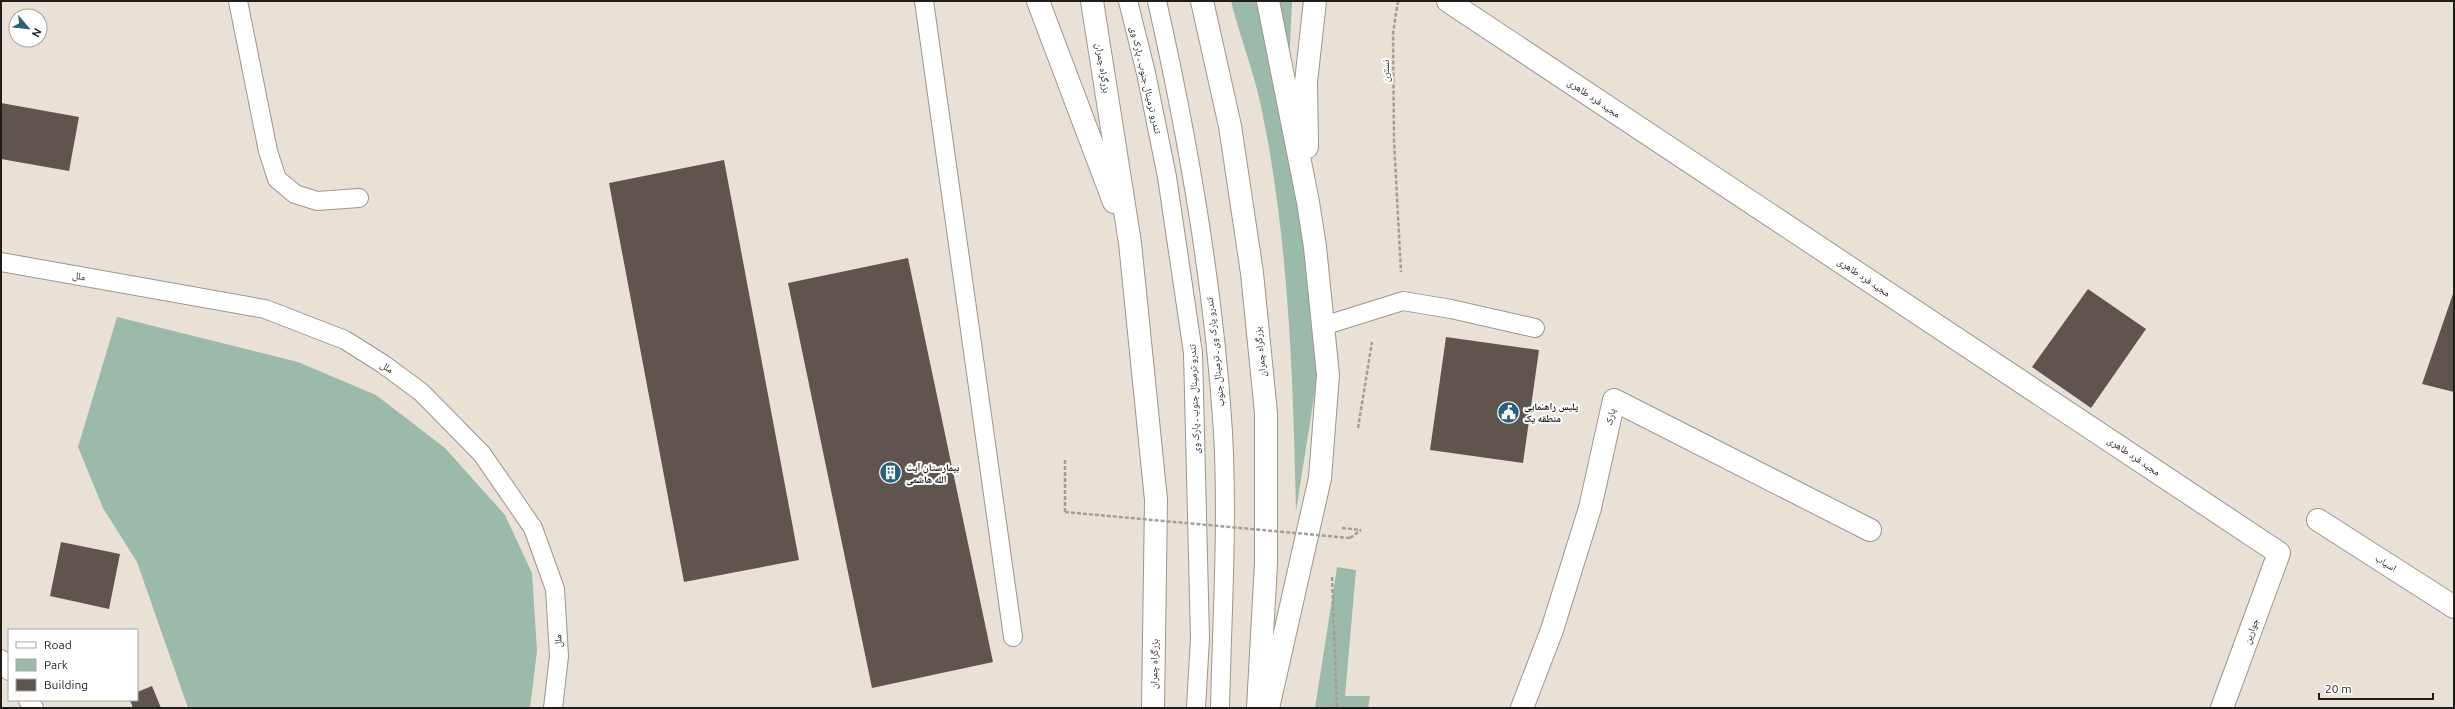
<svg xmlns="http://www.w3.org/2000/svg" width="2455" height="709" font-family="Ubuntu,'Noto Naskh Arabic',sans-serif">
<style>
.green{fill:#9bbaa9}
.building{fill:#60544f}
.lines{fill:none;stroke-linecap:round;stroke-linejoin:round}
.lane-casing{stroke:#9e958b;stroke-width:20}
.street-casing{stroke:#9e958b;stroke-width:24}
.highway-casing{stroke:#9e958b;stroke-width:24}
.path{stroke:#a59e96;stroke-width:2.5;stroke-dasharray:4 2;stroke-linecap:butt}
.lane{stroke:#fff;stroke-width:18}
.street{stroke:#fff;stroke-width:22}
.highway{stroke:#fff;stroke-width:22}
.path-bridge{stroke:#a59e96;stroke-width:2.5;stroke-dasharray:4 2;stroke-linecap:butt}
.labels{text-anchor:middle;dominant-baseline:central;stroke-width:4;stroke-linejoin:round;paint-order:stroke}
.street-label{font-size:10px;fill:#201d19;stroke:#fff}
.poi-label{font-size:10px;font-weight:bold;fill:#201d19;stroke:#fff;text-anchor:start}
</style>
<rect width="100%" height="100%" fill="#eae1d6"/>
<!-- green -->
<g class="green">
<path d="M1231,1H1257L1289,142L1306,259L1317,378L1296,511C1293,378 1289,242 1262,111C1255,74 1240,38 1231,1Z"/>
<path d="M1278,1H1292L1289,66Z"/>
<path d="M117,317L298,362L376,395L445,448L505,515L532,573L537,651L530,708H188L137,562L103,508L78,447Z"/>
<path d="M1337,567L1356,570L1345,696H1370L1368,708H1315Z"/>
</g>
<!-- building -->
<g class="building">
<path d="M1,103L79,117L69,171L1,159Z"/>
<path d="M724,160L799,560L684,582L609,183Z"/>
<path d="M908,258L993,662L872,688L788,283Z"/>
<path d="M2088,289L2146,329L2091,408L2032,367Z"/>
<path d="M2454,291V392L2422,384Z"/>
<path d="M1446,337L1539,350L1523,463L1430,450Z"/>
<path d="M61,542L120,554L109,609L50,596Z"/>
<path d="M152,686L161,708H133L130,700H137V692Z"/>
</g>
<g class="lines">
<defs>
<g id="lane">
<path d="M238,1L268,151L277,179L295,194L317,201L359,198"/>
<path d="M924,1L1013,637"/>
<path d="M1128,1L1146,73L1167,177L1193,353L1200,638L1196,708"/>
<path d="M1157,1C1189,143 1214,287 1223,432C1228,524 1222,617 1220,708"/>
<path d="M1,262L265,309L345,340L383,364L421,392L482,454L533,528L555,589L559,656L553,708"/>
<path d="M1323,326L1403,301L1451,309L1535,328"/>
<path d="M1,659L9,671"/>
<path d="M28,700L34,708"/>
</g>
<g id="street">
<path d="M1448,1L2279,553L2222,708"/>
<path d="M2318,520L2454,607"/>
<path d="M1522,708L1552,630L1590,508L1614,400L1870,530"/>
</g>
<g id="highway">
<path d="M1038,1L1114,202"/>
<path d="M1092,1L1130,243L1156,500L1153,708"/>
<path d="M1202,1L1230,126L1252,273L1266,413V563L1258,708"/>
<path d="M1268,1L1308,202L1315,247L1328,375L1320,478L1268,708"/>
<path d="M1307,147L1306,82L1315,1"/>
</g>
</defs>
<!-- lane casing -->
<use href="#lane" class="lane-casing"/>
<!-- street casing -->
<use href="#street" class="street-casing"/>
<!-- highway casing -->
<use href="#highway" class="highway-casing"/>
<!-- path -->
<g class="path">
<path d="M1398,1L1393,33L1394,141L1401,272"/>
<path d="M1358,428L1372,342"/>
<path d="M1065,460V512"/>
<path d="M1342,528L1361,530"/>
<path d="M1350,538L1361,530"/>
<path d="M1332,577L1337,708"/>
</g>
<!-- lane -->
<use href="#lane" class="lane"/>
<!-- street -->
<use href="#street" class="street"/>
<!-- highway -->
<use href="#highway" class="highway"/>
<!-- path-bridge -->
<path class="path-bridge" d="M1065,512L1350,538"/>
</g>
<!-- icons -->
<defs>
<symbol id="civic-disc" viewBox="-11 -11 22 22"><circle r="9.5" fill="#29607b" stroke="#fff"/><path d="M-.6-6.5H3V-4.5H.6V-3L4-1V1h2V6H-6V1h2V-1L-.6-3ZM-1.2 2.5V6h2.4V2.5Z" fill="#fff"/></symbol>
<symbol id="building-disc" viewBox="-11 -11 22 22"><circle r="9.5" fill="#29607b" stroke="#fff"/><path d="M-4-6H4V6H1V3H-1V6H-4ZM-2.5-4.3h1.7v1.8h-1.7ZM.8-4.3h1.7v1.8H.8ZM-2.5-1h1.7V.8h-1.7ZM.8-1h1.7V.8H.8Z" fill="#fff"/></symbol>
</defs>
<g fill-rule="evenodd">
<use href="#civic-disc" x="1496" y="400" width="25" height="25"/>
<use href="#building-disc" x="878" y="460" width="25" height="25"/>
</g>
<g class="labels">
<!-- street labels -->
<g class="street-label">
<text transform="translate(1103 68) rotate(81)">بزرگراه چمران</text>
<text transform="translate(1385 71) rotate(-90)">نسترن</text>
<text transform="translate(1146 80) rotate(77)">تندرو ترمینال جنوب ـ پارک وی</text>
<text transform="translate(1594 98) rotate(34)">مجید فرد طاهری</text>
<text transform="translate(79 276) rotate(10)">ملل</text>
<text transform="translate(1864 277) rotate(34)">مجید فرد طاهری</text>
<text transform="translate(1215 352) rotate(-96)">تندرو پارک وی ـ ترمینال جنوب</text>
<text transform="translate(1260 352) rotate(-96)">بزرگراه چمران</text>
<text transform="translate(387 367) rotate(35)">ملل</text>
<text transform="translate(1194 399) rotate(-92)">تندرو ترمینال جنوب ـ پارک وی</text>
<text transform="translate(1610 417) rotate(-78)">پارک</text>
<text transform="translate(2134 456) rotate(34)">مجید فرد طاهری</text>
<text transform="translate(2386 563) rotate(33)">اسیاب</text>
<text transform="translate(2251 631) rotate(-70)">جوارین</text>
<text transform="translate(558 641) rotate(-93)">ملل</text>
<text transform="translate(1154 664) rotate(-89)">بزرگراه چمران</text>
</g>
<!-- poi labels -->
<g class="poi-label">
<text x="1524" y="406">پلیس راهنمایی<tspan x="1524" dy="12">منطقه یک</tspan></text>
<text x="906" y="467">بیمارستان آیت<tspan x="906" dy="12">الله هاشمی</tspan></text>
</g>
</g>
<!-- border -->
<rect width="2455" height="709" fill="none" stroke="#201d19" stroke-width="4"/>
<!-- legend -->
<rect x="8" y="629" width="130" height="72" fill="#ffffff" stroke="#a6a5a3"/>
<rect x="16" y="642" width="20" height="6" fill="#ffffff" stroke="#a6a5a3"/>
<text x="44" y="649" font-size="12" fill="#201d19">Road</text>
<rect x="16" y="659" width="20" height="12" fill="#9bbaa9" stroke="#a6a5a3"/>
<text x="44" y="669" font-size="12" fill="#201d19">Park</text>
<rect x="16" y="679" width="20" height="12" fill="#60544f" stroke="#a6a5a3"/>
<text x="44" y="689" font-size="12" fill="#201d19">Building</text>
<!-- north arrow -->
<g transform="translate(28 28) rotate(118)"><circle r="19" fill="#ffffff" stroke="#a6a5a3"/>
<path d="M0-3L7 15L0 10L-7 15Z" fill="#29607b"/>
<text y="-6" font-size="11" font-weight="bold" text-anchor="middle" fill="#201d19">N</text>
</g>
<!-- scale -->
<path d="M2319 693v6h114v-6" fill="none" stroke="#201d19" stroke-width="2"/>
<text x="2325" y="693" font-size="12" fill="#201d19" stroke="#ffffff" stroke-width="3" paint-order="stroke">20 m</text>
</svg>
